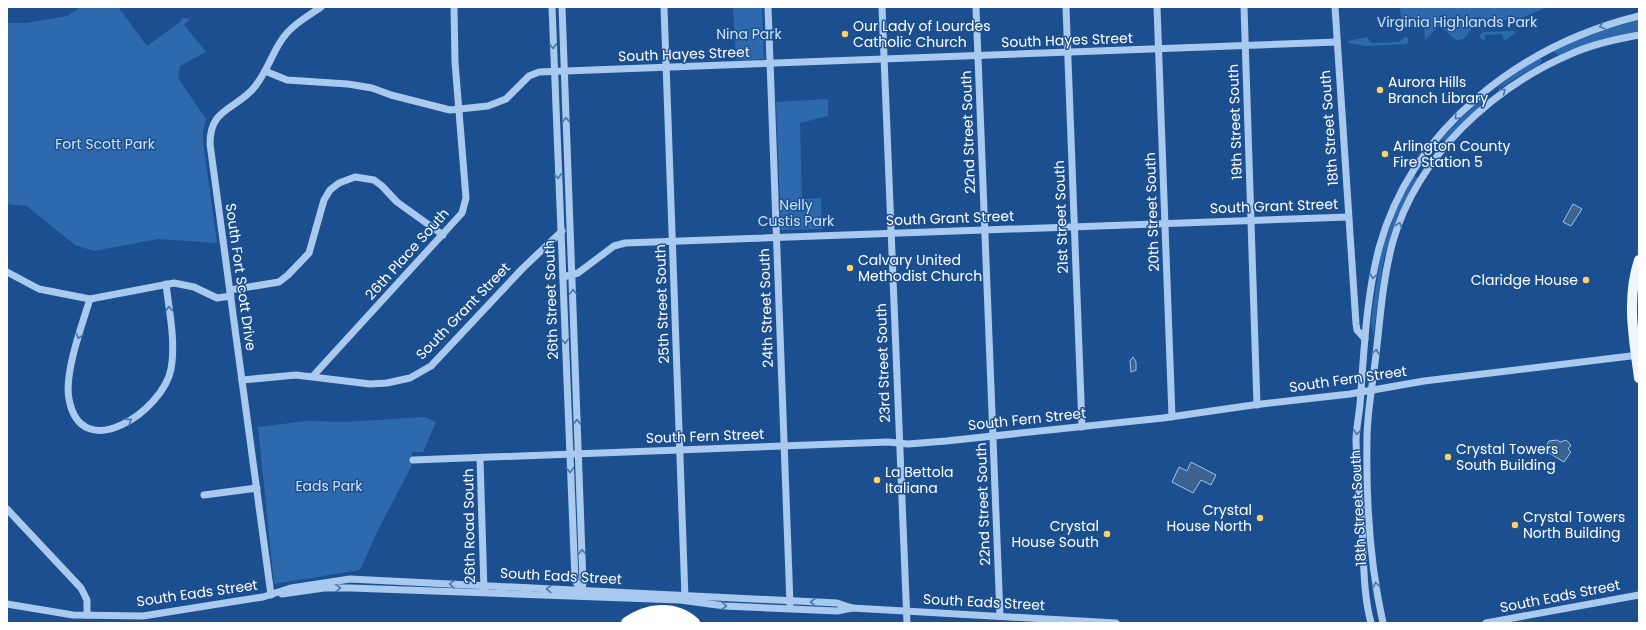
<svg xmlns="http://www.w3.org/2000/svg" width="1646" height="630" font-family="Poppins,sans-serif">
<style>
.green{fill:#2e69ad}
.water{fill:#3c6290;stroke:#9cc4f0}
.lines{fill:none;stroke-linecap:round;stroke-linejoin:round}
.minor{stroke:#a9c9ee;stroke-width:7}
.major{stroke:#f0f6ff;stroke-width:10}
.highway{stroke:#fff;stroke-width:12}
.oneway{stroke:#4674ac}
.poi-dot{fill:#ffd166;stroke:#1b4f8f;stroke-width:1.5}
.labels{text-anchor:middle;dominant-baseline:central;stroke-width:3;stroke-linejoin:round;paint-order:stroke}
.park-label{font-size:14px;fill:#cfe3fa;stroke:#1b4f8f}
.poi-label{font-size:14px;fill:#fff;stroke:#1b4f8f;text-anchor:start}
.street-label{font-size:14px;fill:#fff;stroke:#1b4f8f}
</style>
<rect width="100%" height="100%" fill="#1b4f8f"/>
<!-- green -->
<g class="green">
<path d="M78,7H118L147,46L180,22L182,18L190,19L184,25L206,52L180,66L178,78L206,119L203,132V141L217,243L158,239L94,251L75,245L27,206L7,204V23H26L67,16L78,9Z"/>
<path d="M1400,7H1548L1517,20L1477,21L1464,39L1456,40L1439,26L1425,40L1424,26L1402,27Z"/>
<path d="M733,8H762L764,59L736,60Z"/>
<path d="M1639,20V31L1600,40L1558,55L1554,52L1555,49L1591,34Z"/>
<path d="M1514,31L1515,33L1506,40L1503,39L1502,34L1485,35V40H1482L1479,36L1483,32Z"/>
<path d="M1406,36L1409,40L1407,44L1366,46L1348,43V41L1367,37L1371,43L1399,42Z"/>
<path d="M1540,58L1542,60L1541,63L1502,87H1498L1514,74Z"/>
<path d="M1485,95L1487,97V99L1445,140H1442L1443,137Z"/>
<path d="M828,99V116L800,123L802,199L821,198L822,229L781,230L776,102Z"/>
<path d="M1414,176L1417,177V179L1396,220L1384,258L1368,375L1373,336L1371,322L1381,252L1399,202Z"/>
<path d="M425,417L436,422L423,452H412L411,467L377,532L360,570L274,584L258,427L307,421L345,422Z"/>
</g>
<!-- water -->
<g class="water">
<path d="M1573,204L1582,209L1571,226L1563,222Z"/>
<path d="M1133,357L1136,362V370L1131,372L1130,361Z"/>
<path d="M1557,440L1560,442L1566,440L1571,445L1568,449L1571,452L1564,462L1544,450L1549,441Z"/>
<path d="M1191,462L1216,475L1211,485L1201,480L1193,493L1172,482L1179,467L1187,471Z"/>
</g>
<g class="lines">
<!-- minor -->
<g class="minor">
<path d="M552,7L575,580L581,591"/>
<path d="M562,7L583,583L581,595"/>
<path d="M664,7L685,598"/>
<path d="M768,7L790,604"/>
<path d="M882,7L907,623"/>
<path d="M976,7L1000,616"/>
<path d="M1066,7L1082,427"/>
<path d="M1157,7L1172,417"/>
<path d="M1244,7L1257,405"/>
<path d="M1335,7L1356,324L1357,330L1365,339"/>
<path d="M265,71L287,80L348,84L372,88L391,95L450,110L488,106L506,99L529,76L539,72L1337,42"/>
<path d="M7,272L39,289L90,299L174,283L194,287L217,298L231,296"/>
<path d="M563,277L578,273L614,246L625,243L1348,217"/>
<path d="M230,290L279,282L288,275L309,253L324,200L330,190L339,183L355,177L374,180L382,186L397,202L443,235"/>
<path d="M90,299C82,325 64,373 69,399C81,466 163,411 171,369C176,341 169,311 166,284"/>
<path d="M313,376L462,213L466,198L455,62L454,7"/>
<path d="M242,380L296,375L370,384L387,383L410,378L431,366L523,268L562,231"/>
<path d="M480,458L484,590"/>
<path d="M413,460L888,442L908,444L946,441L1163,418L1253,405L1350,394L1424,381L1639,355"/>
<path d="M204,495L257,488"/>
<path d="M7,509L81,588L87,600V615"/>
<path d="M282,594L324,588H351L680,600L725,606L837,611L852,608L1116,623"/>
<path d="M271,595L210,144C210,110 231,111 251,91C266,76 271,54 283,38C292,25 308,16 321,7"/>
<path d="M7,604L73,615L143,616L237,601L263,597L291,588L350,579L837,603L852,608"/>
<path d="M1371,623C1363,593 1364,561 1362,530C1360,501 1357,471 1356,441C1356,429 1359,416 1360,404C1364,352 1366,298 1379,248C1412,128 1521,45 1639,16"/>
<path d="M1383,623C1370,565 1366,498 1367,439C1367,414 1372,388 1375,363C1380,323 1382,281 1393,241C1418,156 1492,87 1573,53C1593,44 1617,39 1639,35"/>
<path d="M1486,623L1639,595"/>
</g>
<!-- major -->
<path class="major" d="M1639,260C1626,299 1634,339 1639,378"/>
<!-- highway -->
<g class="highway">
<path d="M627,623C647,609 674,605 694,623"/>
<path d="M644,623L663,620L678,623"/>
</g>
</g>
<!-- one-way arrows -->
<defs><path id="oneway-chevron" d="M-2-3.5L2.5 0L-2 3.5" fill="none" stroke-width="1.6" stroke-linecap="round" stroke-linejoin="round"/></defs>
<g class="oneway">
<use href="#oneway-chevron" transform="translate(1602 26) rotate(161)"/>
<use href="#oneway-chevron" transform="translate(553 46) rotate(89)"/>
<use href="#oneway-chevron" transform="translate(1503 91) rotate(-37)"/>
<use href="#oneway-chevron" transform="translate(1457 117) rotate(134)"/>
<use href="#oneway-chevron" transform="translate(566 120) rotate(-92)"/>
<use href="#oneway-chevron" transform="translate(558 176) rotate(87)"/>
<use href="#oneway-chevron" transform="translate(1399 225) rotate(-70)"/>
<use href="#oneway-chevron" transform="translate(1373 276) rotate(99)"/>
<use href="#oneway-chevron" transform="translate(573 292) rotate(-92)"/>
<use href="#oneway-chevron" transform="translate(169 309) rotate(-96)"/>
<use href="#oneway-chevron" transform="translate(79 336) rotate(106)"/>
<use href="#oneway-chevron" transform="translate(565 341) rotate(88)"/>
<use href="#oneway-chevron" transform="translate(1376 352) rotate(-83)"/>
<use href="#oneway-chevron" transform="translate(129 421) rotate(-33)"/>
<use href="#oneway-chevron" transform="translate(577 422) rotate(-92)"/>
<use href="#oneway-chevron" transform="translate(1357 432) rotate(96)"/>
<use href="#oneway-chevron" transform="translate(570 470) rotate(88)"/>
<use href="#oneway-chevron" transform="translate(582 552) rotate(-92)"/>
<use href="#oneway-chevron" transform="translate(452 584) rotate(-177)"/>
<use href="#oneway-chevron" transform="translate(1376 585) rotate(-99)"/>
<use href="#oneway-chevron" transform="translate(338 588) rotate(-2)"/>
<use href="#oneway-chevron" transform="translate(549 589) rotate(-177)"/>
<use href="#oneway-chevron" transform="translate(813 602) rotate(-177)"/>
<use href="#oneway-chevron" transform="translate(724 606) rotate(4)"/>
</g>
<!-- markers -->
<g class="poi-dot">
<circle cx="845" cy="34" r="4"/>
<circle cx="1380" cy="90" r="4"/>
<circle cx="1385" cy="154" r="4"/>
<circle cx="850" cy="268" r="4"/>
<circle cx="1586" cy="280" r="4"/>
<circle cx="1448" cy="457" r="4"/>
<circle cx="877" cy="480" r="4"/>
<circle cx="1260" cy="518" r="4"/>
<circle cx="1515" cy="525" r="4"/>
<circle cx="1107" cy="534" r="4"/>
</g>
<g class="labels">
<!-- park labels -->
<g class="park-label">
<text x="1457" y="22">Virginia Highlands Park</text>
<text x="749" y="34">Nina Park</text>
<text x="105" y="144">Fort Scott Park</text>
<text x="796" y="205">Nelly<tspan x="796" dy="16">Custis Park</tspan></text>
<text x="329" y="486">Eads Park</text>
</g>
<!-- poi labels -->
<g class="poi-label">
<text x="853" y="26">Our Lady of Lourdes<tspan x="853" dy="16">Catholic Church</tspan></text>
<text x="1388" y="82">Aurora Hills<tspan x="1388" dy="16">Branch Library</tspan></text>
<text x="1393" y="146">Arlington County<tspan x="1393" dy="16">Fire Station 5</tspan></text>
<text x="858" y="260">Calvary United<tspan x="858" dy="16">Methodist Church</tspan></text>
<text x="1578" y="280" text-anchor="end">Claridge House</text>
<text x="1456" y="449">Crystal Towers<tspan x="1456" dy="16">South Building</tspan></text>
<text x="885" y="472">La Bettola<tspan x="885" dy="16">Italiana</tspan></text>
<text x="1252" y="510" text-anchor="end">Crystal<tspan x="1252" dy="16">House North</tspan></text>
<text x="1523" y="517">Crystal Towers<tspan x="1523" dy="16">North Building</tspan></text>
<text x="1099" y="526" text-anchor="end">Crystal<tspan x="1099" dy="16">House South</tspan></text>
</g>
<!-- street labels -->
<g class="street-label">
<text transform="translate(1067 40) rotate(-2)">South Hayes Street</text>
<text transform="translate(684 54) rotate(-2)">South Hayes Street</text>
<text transform="translate(1235 122) rotate(-92)">19th Street South</text>
<text transform="translate(1329 128) rotate(-94)">18th Street South</text>
<text transform="translate(968 132) rotate(-92)">22nd Street South</text>
<text transform="translate(1274 206) rotate(-2)">South Grant Street</text>
<text transform="translate(1152 212) rotate(-92)">20th Street South</text>
<text transform="translate(1061 217) rotate(-92)">21st Street South</text>
<text transform="translate(950 218) rotate(-2)">South Grant Street</text>
<text transform="translate(407 254) rotate(-48)">26th Place South</text>
<text transform="translate(241 277) rotate(82)">South Fort Scott Drive</text>
<text transform="translate(551 300) rotate(-92)">26th Street South</text>
<text transform="translate(662 304) rotate(-92)">25th Street South</text>
<text transform="translate(766 308) rotate(-92)">24th Street South</text>
<text transform="translate(463 311) rotate(-46)">South Grant Street</text>
<text transform="translate(883 363) rotate(-92)">23rd Street South</text>
<text transform="translate(1348 379) rotate(-8)">South Fern Street</text>
<text transform="translate(1027 419) rotate(-6)">South Fern Street</text>
<text transform="translate(705 436) rotate(-2)">South Fern Street</text>
<text transform="translate(983 504) rotate(-92)">22nd Street South</text>
<text transform="translate(1358 508) rotate(-93)">18th Street South</text>
<text transform="translate(469 526) rotate(-91)">26th Road South</text>
<text transform="translate(561 576) rotate(3)">South Eads Street</text>
<text transform="translate(197 593) rotate(-8)">South Eads Street</text>
<text transform="translate(1560 596) rotate(-11)">South Eads Street</text>
<text transform="translate(984 602) rotate(3)">South Eads Street</text>
</g>
</g>
<!-- border -->
<rect width="1646" height="630" fill="none" stroke="#ffffff" stroke-width="16"/>
</svg>
